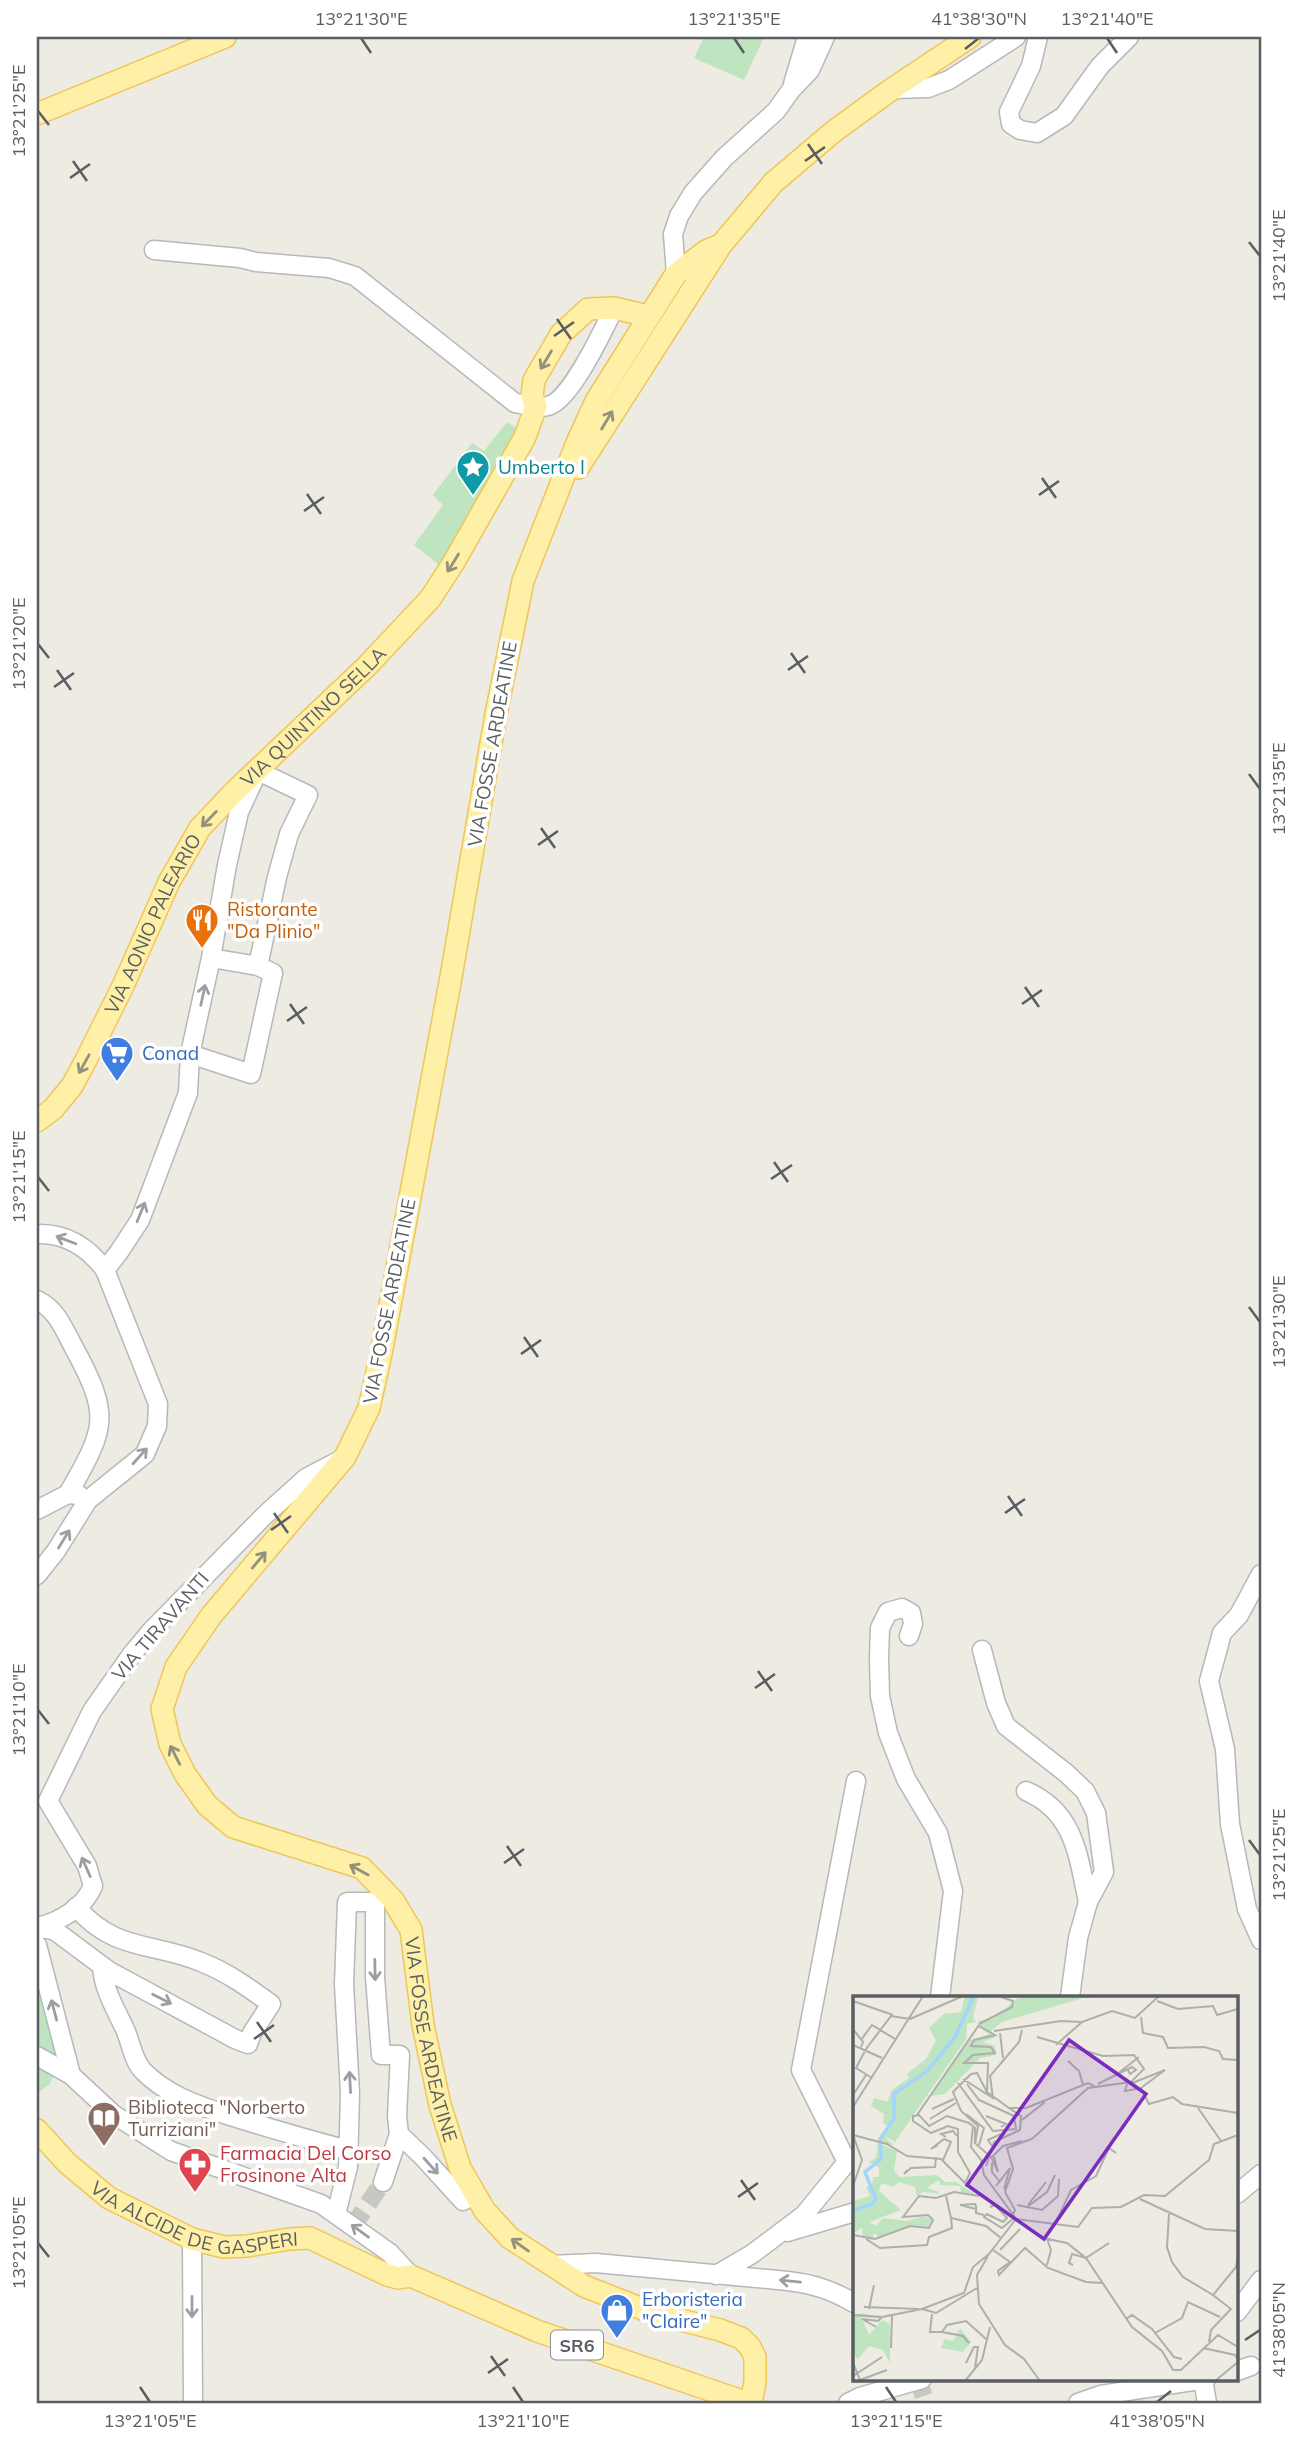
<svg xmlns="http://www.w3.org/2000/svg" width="1298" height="2440" font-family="Mulish,sans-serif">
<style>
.green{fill:#bee5bf}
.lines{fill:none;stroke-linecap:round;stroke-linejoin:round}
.minor-tunnel{stroke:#c8c8c2;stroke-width:18;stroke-dasharray:18 9;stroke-linecap:butt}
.minor-casing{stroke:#b5b8bc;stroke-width:21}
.major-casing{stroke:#efc659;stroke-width:24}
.minor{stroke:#fff;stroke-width:18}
.major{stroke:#fef0a6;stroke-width:21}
.oneway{stroke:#93917a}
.oneway2{stroke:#9c9ea1}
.ticks{fill:none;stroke:#5a5e63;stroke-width:2.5}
.labels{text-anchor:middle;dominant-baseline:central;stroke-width:7;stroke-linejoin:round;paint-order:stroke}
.shield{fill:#fff;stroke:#8c8e92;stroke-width:2}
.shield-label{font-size:18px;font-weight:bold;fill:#5a5e63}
.culture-label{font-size:19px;fill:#0d838f;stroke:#fff;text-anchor:start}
.street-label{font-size:19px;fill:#5a5e63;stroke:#fff}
.food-label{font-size:19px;fill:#c56008;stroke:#fff;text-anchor:start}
.shop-label{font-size:19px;fill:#366cbe;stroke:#fff;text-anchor:start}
.education-label{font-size:19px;fill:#785e54;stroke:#fff;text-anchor:start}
.health-label{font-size:19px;fill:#be3a42;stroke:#fff;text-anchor:start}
.inset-river{fill:none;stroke:#a1d5fe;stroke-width:3.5}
.inset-road{fill:none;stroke:#aeafab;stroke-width:2}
.view{fill:#7b2cbf;fill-opacity:0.15;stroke:#7b2cbf;stroke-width:3.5}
.inset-edge{fill:none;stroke:#5a5e63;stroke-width:3.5}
.neatline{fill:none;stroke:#5a5e63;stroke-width:2.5}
.ticks-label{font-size:18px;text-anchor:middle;fill:#5a5e63}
</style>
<rect width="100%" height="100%" fill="#edebe2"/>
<!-- green -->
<g class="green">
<path d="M704,37H764L744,80L694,58Z"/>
<path d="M507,422L519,430L450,574L414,545L443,505L433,495L472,443L484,451Z"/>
<path d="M37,1974L59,2061L50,2084L37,2093Z"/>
</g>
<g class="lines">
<!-- minor-tunnel -->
<g class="minor-tunnel">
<path d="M353,2226L383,2182"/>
<path d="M918,2379L926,2403"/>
</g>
<defs>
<g id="minor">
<path d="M1038,37L1031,66L1009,112L1011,124L1020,130L1037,133L1064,116L1100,66L1129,37"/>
<path d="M793,84L807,37"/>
<path d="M892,89L928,88L949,80L1016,37"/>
<path d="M154,250L240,258L256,262L329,268L355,276L515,403C524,404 539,409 548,406C570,401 604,329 614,308"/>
<path d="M676,274L673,234L679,216L693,193L724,158L776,111L791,90L810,70L825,37"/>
<path d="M190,1054L251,1074L273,973L258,966"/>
<path d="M37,1234C66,1233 88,1247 105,1270L158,1404L157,1426L145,1454L88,1500L56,1551L37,1575"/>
<path d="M105,1270L119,1252L140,1220L188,1093L190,1054L211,958L227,865L239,812L258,771L308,795L289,834L277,877L258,966L211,958"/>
<path d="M37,1300C56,1309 63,1327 73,1346C111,1416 107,1426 68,1494"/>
<path d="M37,1510L68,1494L79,1495"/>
<path d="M1261,1574L1239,1615L1222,1633L1209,1681L1225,1749L1230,1824L1247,1909L1261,1940"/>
<path d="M909,1636L913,1624L911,1613L902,1608L888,1612L880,1628L879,1658L880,1696L888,1733L906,1779L938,1833L953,1891L940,1997"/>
<path d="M982,1650L996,1703L1006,1726L1066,1773L1085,1791L1096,1813L1104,1872L1088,1902L1078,1938L1070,1997"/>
<path d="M1026,1791C1075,1812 1078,1856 1088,1902"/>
<path d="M37,1927C59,1922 84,1908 93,1886L87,1866L48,1801L92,1711L132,1654L152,1630L265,1515L306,1478L344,1458"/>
<path d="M37,1928L54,1930L109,1971L235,2039L248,2044L252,2033L271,2004C249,1988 227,1972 201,1962C152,1942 115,1952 76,1907"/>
<path d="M37,1945L71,2075"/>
<path d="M102,1967C104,1990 114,2006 124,2027C131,2041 132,2059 143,2071C166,2094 194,2104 224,2114C265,2127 306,2139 348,2150"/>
<path d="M37,2056L71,2075L113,2114L171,2151L321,2204L390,2253L411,2276"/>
<path d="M383,2182L399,2134"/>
<path d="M1237,2194L1261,2174"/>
<path d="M336,2214L348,2167L350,2093L344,1984L347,1902H375V1977L381,2055H400L397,2116L399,2134L422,2156L463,2201L474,2194"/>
<path d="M788,2232L855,2212"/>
<path d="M192,2239L193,2403"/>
<path d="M550,2265L596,2263L788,2281C813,2284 832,2290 854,2303"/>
<path d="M716,2275L752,2254L804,2215L847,2162L801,2070L856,1781"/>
<path d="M1237,2312L1261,2280"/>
<path d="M1237,2371L1251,2366"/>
<path d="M1203,2379L1207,2403"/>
<path d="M848,2403L860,2397L922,2379"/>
<path d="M1078,2403L1101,2395L1206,2379"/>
</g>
<g id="major">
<path d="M37,114L225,37"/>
<path id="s1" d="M721,245L706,251L676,274L596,401L576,445L523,581L496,714L451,977L381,1354L369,1408L345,1457L211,1616L176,1667L162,1709L170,1744L185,1774L207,1805L233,1827L362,1868L393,1900L411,1930L423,2025L440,2105L460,2168L485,2211L510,2238L584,2286L650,2312L720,2330L741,2338L750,2347L755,2357V2382L751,2403"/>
<path d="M578,468L721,245L773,183L833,132L892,89L970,37"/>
<path id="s2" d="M37,1121L53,1109L72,1086L86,1060L123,986L169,882L200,828L235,791L367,666L430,599L454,562L525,437L536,406L532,396L534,380L561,334L588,309L614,308L648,316"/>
<path id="s3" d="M37,2130L67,2163L109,2198L192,2239L224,2247L247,2246L289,2239L310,2238L387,2275L398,2278L411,2276L537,2331L748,2403"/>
</g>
</defs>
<!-- minor casing -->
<use href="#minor" class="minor-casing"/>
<!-- major casing -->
<use href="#major" class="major-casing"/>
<!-- minor -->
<use href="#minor" class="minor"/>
<!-- major -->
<use href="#major" class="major"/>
</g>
<!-- one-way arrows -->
<defs><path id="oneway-shaft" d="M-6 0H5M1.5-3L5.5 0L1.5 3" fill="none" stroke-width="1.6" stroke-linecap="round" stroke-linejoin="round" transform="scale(1.75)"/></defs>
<g class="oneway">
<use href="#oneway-shaft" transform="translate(546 360) rotate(121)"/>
<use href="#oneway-shaft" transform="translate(607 420) rotate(-59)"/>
<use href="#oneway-shaft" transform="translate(453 563) rotate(122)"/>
<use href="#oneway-shaft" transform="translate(209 819) rotate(134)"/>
<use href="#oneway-shaft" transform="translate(84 1064) rotate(119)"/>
<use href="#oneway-shaft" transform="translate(259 1560) rotate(-50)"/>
<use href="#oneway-shaft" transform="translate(175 1755) rotate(-117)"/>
<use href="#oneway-shaft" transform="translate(359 1870) rotate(-151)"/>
<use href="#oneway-shaft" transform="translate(520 2245) rotate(-145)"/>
</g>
<g class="oneway2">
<use href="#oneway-shaft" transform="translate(203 995) rotate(-78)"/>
<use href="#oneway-shaft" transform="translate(141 1212) rotate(-68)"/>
<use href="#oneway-shaft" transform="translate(66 1240) rotate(-159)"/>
<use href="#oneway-shaft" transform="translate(140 1456) rotate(-48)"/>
<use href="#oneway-shaft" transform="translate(64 1539) rotate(-58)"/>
<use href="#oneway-shaft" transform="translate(86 1867) rotate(-114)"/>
<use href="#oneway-shaft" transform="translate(375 1970) rotate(89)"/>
<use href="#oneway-shaft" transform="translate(162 1999) rotate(27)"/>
<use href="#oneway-shaft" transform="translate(54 2010) rotate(-105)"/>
<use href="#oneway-shaft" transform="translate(350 2082) rotate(-93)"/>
<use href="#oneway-shaft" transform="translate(431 2166) rotate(48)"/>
<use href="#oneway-shaft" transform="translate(360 2231) rotate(-144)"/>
<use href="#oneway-shaft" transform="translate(790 2281) rotate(-174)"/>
<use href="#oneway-shaft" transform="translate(192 2307) rotate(90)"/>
</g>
<!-- ticks -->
<path class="ticks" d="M361,38L371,53M734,38L744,53M1107,38L1117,53M965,49L979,38M38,111L49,125M808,144L822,164M73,161L87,181M805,161L825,147M70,178L90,164M1249,242L1260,256M557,319L571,339M554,336L574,322M1042,478L1056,498M307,494L321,514M1039,495L1059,481M304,511L324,497M38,644L49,658M791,653L805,673M57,670L71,690M788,670L808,656M54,687L74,673M1249,774L1260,789M541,828L555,848M538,845L558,831M1025,987L1039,1007M290,1004L304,1024M1022,1004L1042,990M287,1021L307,1007M774,1162L788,1182M38,1177L49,1191M771,1179L792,1165M1249,1307L1260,1322M524,1337L538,1357M521,1354L541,1340M1008,1496L1022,1516M274,1513L288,1533M1005,1513L1025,1499M271,1530L291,1516M758,1671L772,1691M755,1688L775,1674M38,1710L49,1724M1249,1840L1260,1855M507,1846L521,1866M504,1863L524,1849M257,2022L271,2042M254,2039L274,2025M741,2180L755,2200M738,2197L758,2183M38,2243L49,2257M1245,2340L1260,2330M491,2356L505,2376M488,2373L508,2359M140,2387L150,2402M513,2387L523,2402M886,2387L896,2402M1157,2402L1171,2391"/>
<!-- icons -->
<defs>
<symbol id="sight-pin" viewBox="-11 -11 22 30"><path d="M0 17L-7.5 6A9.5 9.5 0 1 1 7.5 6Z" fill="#0f9aa8" stroke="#fff"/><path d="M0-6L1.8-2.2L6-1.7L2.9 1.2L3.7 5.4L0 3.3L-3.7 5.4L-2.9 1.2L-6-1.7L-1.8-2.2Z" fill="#fff"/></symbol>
<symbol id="restaurant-pin" viewBox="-11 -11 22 30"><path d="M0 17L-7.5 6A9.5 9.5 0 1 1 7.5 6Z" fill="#e8710a" stroke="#fff"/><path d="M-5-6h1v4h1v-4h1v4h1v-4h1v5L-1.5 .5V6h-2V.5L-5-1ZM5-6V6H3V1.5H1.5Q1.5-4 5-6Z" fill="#fff"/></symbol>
<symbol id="supermarket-pin" viewBox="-11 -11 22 30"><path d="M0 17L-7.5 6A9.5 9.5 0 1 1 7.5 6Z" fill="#3f7fe0" stroke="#fff"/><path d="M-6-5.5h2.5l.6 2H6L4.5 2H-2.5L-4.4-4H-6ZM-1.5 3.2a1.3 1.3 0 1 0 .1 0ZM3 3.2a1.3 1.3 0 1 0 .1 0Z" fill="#fff"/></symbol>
<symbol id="library-pin" viewBox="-11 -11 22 30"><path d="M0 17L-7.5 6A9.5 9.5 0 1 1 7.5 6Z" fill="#8d6e63" stroke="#fff"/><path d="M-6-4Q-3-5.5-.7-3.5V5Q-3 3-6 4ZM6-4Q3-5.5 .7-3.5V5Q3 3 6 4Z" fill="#fff"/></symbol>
<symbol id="pharmacy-pin" viewBox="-11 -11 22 30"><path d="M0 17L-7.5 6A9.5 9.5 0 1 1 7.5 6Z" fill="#e0444e" stroke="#fff"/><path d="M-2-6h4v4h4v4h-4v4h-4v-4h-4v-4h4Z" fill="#fff"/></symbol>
<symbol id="shop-pin" viewBox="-11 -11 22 30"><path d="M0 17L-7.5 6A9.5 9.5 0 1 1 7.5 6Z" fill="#3f7fe0" stroke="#fff"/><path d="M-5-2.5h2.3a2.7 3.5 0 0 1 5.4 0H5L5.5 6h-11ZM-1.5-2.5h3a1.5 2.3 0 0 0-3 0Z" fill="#fff"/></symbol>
</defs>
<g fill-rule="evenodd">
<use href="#sight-pin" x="454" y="448" width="38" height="52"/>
<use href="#restaurant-pin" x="183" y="901" width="38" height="52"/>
<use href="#supermarket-pin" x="98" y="1034" width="38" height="52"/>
<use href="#library-pin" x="85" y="2099" width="38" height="52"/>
<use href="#pharmacy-pin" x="176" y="2145" width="38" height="52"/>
<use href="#shop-pin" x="598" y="2291" width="38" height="52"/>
</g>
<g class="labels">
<!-- shield labels -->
<rect class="shield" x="551" y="2330.5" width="52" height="29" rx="5"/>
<g class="shield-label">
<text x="577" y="2345">SR6</text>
</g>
<!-- culture labels -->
<g class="culture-label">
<text x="498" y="467">Umberto I</text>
</g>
<!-- street labels -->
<g class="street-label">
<text stroke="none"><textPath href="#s2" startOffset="497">VIA QUINTINO SELLA</textPath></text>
<text transform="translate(492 744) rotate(-80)">VIA FOSSE ARDEATINE</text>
<text stroke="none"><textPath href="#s2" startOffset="231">VIA AONIO PALEARIO</textPath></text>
<text transform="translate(389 1301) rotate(-79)">VIA FOSSE ARDEATINE</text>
<text transform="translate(160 1626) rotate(-49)">VIA TIRAVANTI</text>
<text stroke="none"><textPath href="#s1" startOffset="2076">VIA FOSSE ARDEATINE</textPath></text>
<text stroke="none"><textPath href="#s3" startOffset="189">VIA ALCIDE DE GASPERI</textPath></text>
</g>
<!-- food labels -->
<g class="food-label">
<text x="227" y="909">Ristorante<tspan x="227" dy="22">"Da Plinio"</tspan></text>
</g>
<!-- shop labels -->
<g class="shop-label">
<text x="142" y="1053">Conad</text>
<text x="642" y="2299">Erboristeria<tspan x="642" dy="22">"Claire"</tspan></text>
</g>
<!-- education labels -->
<g class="education-label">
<text x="128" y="2107">Biblioteca "Norberto<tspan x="128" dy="22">Turriziani"</tspan></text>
</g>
<!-- health labels -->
<g class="health-label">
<text x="220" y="2153">Farmacia Del Corso<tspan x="220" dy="22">Frosinone Alta</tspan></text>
</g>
</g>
<!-- overview -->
<g transform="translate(853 1996)">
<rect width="385" height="385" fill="#edebe2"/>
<path d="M112,0H125L120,22L123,26L114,28L113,43L42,146L31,140L40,149L25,145L34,130L30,127L31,118L18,110L21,102L34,106L39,94L56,82L54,78L73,63L83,44L76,32L91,18L108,16ZM167,0H256L230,2L149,26L138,35L143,41L130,46L142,50L143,59L127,62L92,98L77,100L117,44L137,38L125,31L126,25L140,23ZM25,147L44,155L41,174L46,181L84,179L92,186H103L122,198L108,196L107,190L87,189L86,184L74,192L84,195L87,198L70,196L64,200L62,191L46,186L40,191L28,187L26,195L48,214L16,226L23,230L30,222L54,225L72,220L78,224L75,231L60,229L26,241L21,237L20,242H10L9,232L0,237V205L17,200L13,191L19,189L20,181H26V172L16,166L23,162ZM9,317L28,322L8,321L16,339L29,324L37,328V367L30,354L16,350L5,363L0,358V319ZM107,332L118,346L110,356L88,352L92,343L100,345Z" fill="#bee5bf"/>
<path class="inset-river" d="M0,214L18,209L23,203L12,176L28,163L27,143L41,123V98L74,75L102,41L121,0"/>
<path class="inset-road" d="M0,5L40,19M304,5L325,13L360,10L364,19L385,13M288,21L290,37L310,41L315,52L351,51L366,55L370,63L385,64M57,23L110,0M126,28L159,11L160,5L148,1M126,30L142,39L121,44L118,50L138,51L142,57L120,59L111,67H135L134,96M0,33L10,46L8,51M141,35L208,25L229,26L259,15L282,22L306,0M147,37L150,62M8,44L19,29L42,43M0,49L29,62M203,49L229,26M215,65L226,75L230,89M263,79L286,61M19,82L3,72L13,53L38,20L57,23M110,83L140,102L137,80L166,46L169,34M105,87L140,135L163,133L161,120L126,104L114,88M245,88L279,71L283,74L277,78L275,74M274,88L272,95L288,92L296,108L320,101L329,108L385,117M277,88L312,74L288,92M0,99L13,79M343,109L368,145M0,111L70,0M79,113L101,103M113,118L131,132L126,149M64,119L126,29M133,120L153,128L148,131M77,123L103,107M169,124L192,106M120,130L118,151L128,164L131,179L164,224L190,242L214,247L233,262L279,331L309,355L320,374H328L365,339L385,351M0,139L9,164L0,190M0,139L34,148L54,160L88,163L112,187L117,177L105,156V133L95,130L78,137L60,125V120L66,119L76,130L94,120L116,127L122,132V148L125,130L108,115L100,96L118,78L124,77L134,96L156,112H173L235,87L241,90M93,141L88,138L100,135L104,140M123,148L138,161L145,176L141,161M85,149L78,153L91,143L98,146L90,164M139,150L135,144L148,138M139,161L150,150L169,145M139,167V176L147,186M133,170L141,146L167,134L168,120L156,112M54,174L51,178L58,172L82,171L83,161M143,190L157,172L151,193M93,200L98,222L133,230L148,242M287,203L352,233L385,235M164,209L189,214L205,200L206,183M175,209L193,186M137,211L142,209L154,222L150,226L134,218L131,221L149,232L162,221M174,211L194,196L202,179M123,213L107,209L122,208L123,210V217L131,219M160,218L162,214L152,196L160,173L154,152L179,143L235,92L278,86L291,73L281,59L250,60L184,41M316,218L314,251L319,266L330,281L360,299M163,223L225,231L239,212L268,211L291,199L312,200L356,164L361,148L385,139M203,226L218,194L243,180L256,152L263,157M0,239L22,243L57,230L76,232L80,224L75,219L50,221L66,200L83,202L101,196L126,200M13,243L27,252L74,249L76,241L99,232L98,222M140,254L157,266L145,275L146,279L172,252L195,272L233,286L249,287M147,254L167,233M135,260L124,279L126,308L152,349L171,363L187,385M194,269L198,254L194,243M220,269L216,267L219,258L233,262L256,247M11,311L66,313M16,313L21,289M69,313L83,317L124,292M79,318L77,336H89M0,319L29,321L69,313L111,297L120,271L136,258L163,223M273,323L279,319L299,333L321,361L329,363M23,331L9,323L25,325L29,321M302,337L329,322L335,306L367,321M356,346L358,334L378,313L360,299L383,271L385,260M116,347L110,340L89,336L94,329L113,325L133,343M38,352L39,320M350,352L382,359L385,364M0,367L7,384L34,374M113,367L121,351H125L122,372M0,380L29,361M112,385L129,364L137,331M362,385L385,366"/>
<path class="view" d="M216,44L293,98L191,243L114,189Z"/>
<rect width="385" height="385" class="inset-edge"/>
</g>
<!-- border -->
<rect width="1298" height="2440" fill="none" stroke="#ffffff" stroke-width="77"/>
<rect x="38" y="38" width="1222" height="2364" class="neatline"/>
<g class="ticks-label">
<text x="361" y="25">13°21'30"E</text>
<text x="734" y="25">13°21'35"E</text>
<text x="979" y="25">41°38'30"N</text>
<text x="1107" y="25">13°21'40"E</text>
<text transform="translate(19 111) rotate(-90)" y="6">13°21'25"E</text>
<text transform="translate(1279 256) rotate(-90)" y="6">13°21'40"E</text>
<text transform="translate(19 644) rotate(-90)" y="6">13°21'20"E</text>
<text transform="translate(1279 789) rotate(-90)" y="6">13°21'35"E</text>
<text transform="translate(19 1177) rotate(-90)" y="6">13°21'15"E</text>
<text transform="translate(1279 1322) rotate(-90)" y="6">13°21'30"E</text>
<text transform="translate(19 1710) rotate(-90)" y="6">13°21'10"E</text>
<text transform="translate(1279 1855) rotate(-90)" y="6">13°21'25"E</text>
<text transform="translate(19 2243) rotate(-90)" y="6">13°21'05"E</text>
<text transform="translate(1279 2330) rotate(-90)" y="6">41°38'05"N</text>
<text x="150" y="2427">13°21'05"E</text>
<text x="523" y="2427">13°21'10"E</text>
<text x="896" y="2427">13°21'15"E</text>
<text x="1157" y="2427">41°38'05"N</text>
</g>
</svg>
